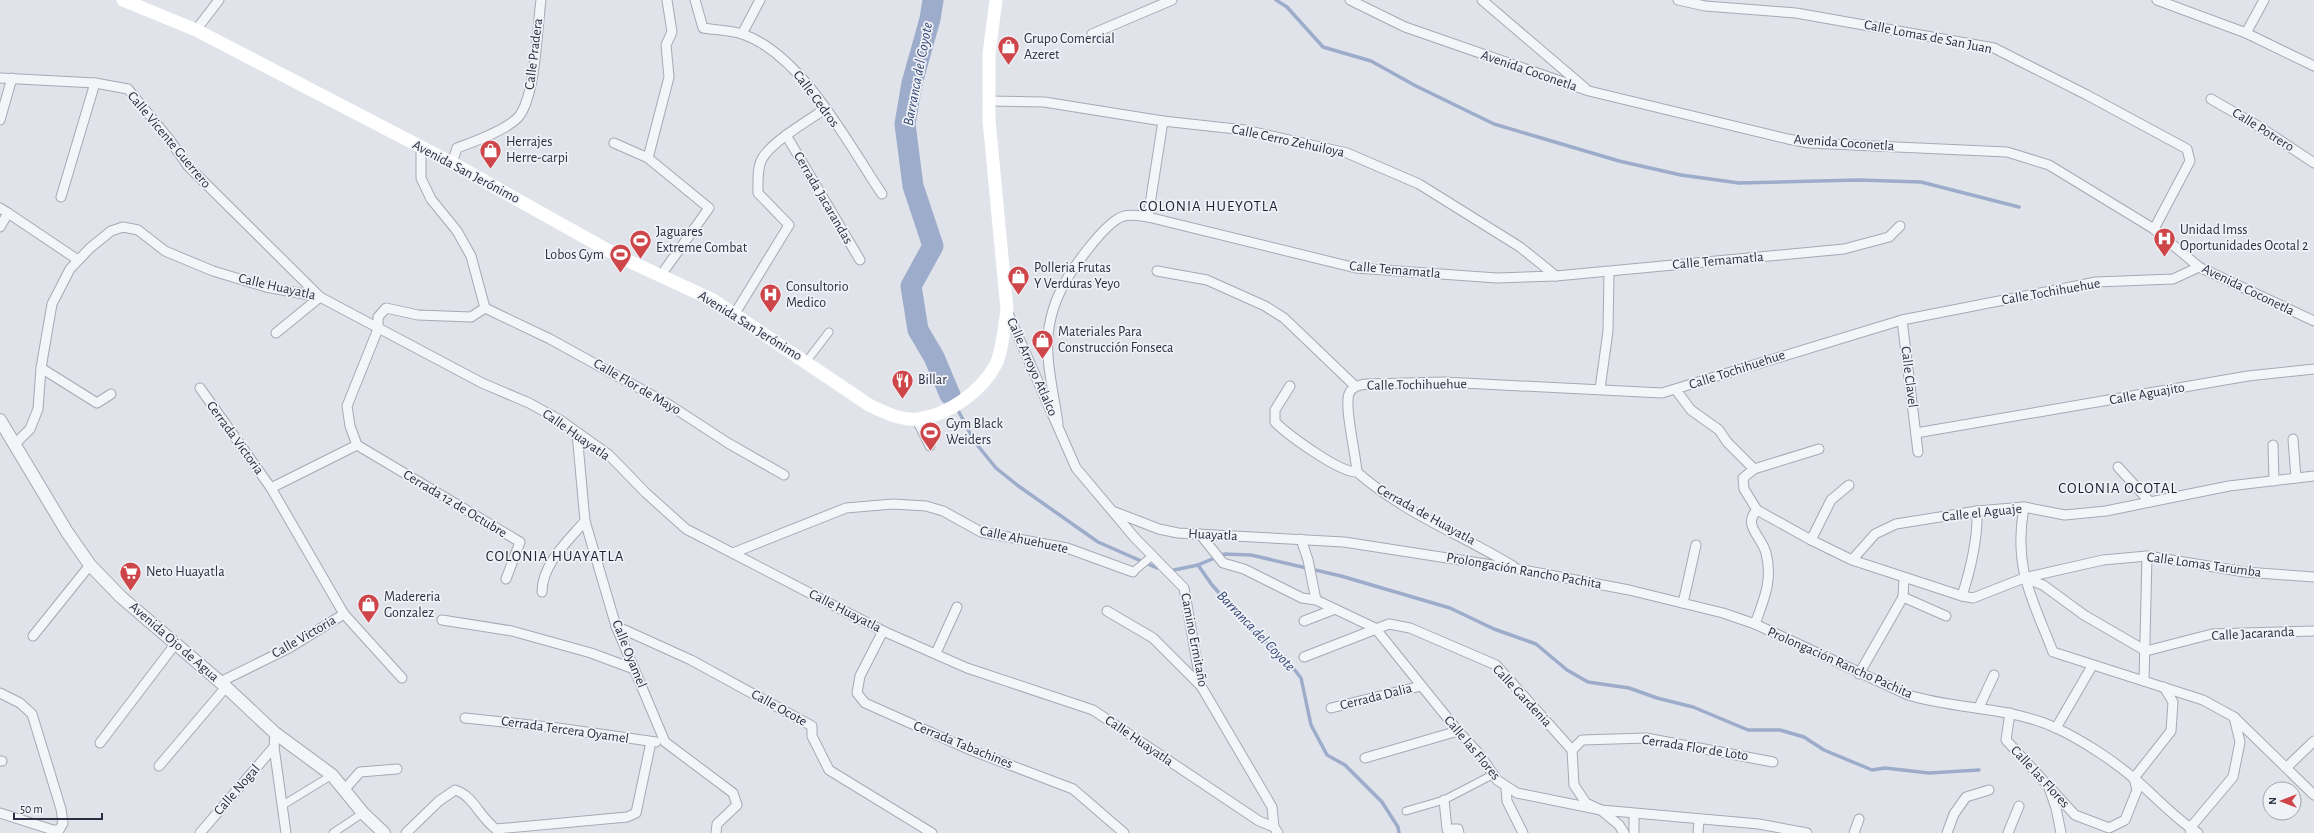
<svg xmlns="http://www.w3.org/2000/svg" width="2314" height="833" font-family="'Alegreya Sans',sans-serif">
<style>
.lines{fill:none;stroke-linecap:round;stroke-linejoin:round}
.stream{stroke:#9cacca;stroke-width:3.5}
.river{stroke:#9cacca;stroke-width:21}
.pedestrian-casing{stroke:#a6a9b4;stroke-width:9}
.minor-casing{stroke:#a6a9b4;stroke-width:11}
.tertiary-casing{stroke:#a6a9b4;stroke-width:14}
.pedestrian{stroke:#f4f5f8;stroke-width:7}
.minor{stroke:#f4f5f8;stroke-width:9}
.tertiary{stroke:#f4f5f8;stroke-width:12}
.secondary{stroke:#fff;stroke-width:13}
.labels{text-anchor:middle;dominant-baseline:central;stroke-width:3.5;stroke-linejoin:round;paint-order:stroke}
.street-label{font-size:14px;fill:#292f41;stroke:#f1f2f7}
.poi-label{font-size:14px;fill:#292f41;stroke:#f1f2f7;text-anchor:start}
.water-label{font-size:15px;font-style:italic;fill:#334875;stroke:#f1f2f7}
.neighbourhood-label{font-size:15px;letter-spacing:1px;fill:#1b2032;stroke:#f1f2f7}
</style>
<rect width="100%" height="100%" fill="#e1e3ea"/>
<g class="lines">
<!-- stream -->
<g class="stream">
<path d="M1276,0L1287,7L1323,47L1371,61L1416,86L1494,124L1619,161L1681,175L1739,183L1858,180L1921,182L2019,207"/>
<path d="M959,412L974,441L996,468L1017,485L1098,542L1157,568"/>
<path d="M1198,565L1224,554L1251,555L1341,576L1450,608L1494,629L1536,644L1567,670L1588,682L1629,688L1657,698L1693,707L1748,730H1780L1804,737L1824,750L1872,770L1885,768L1929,773L1979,770"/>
<path d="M1174,570L1198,565L1212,585L1256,634L1286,659L1301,678L1311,725L1327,755L1345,765L1382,802L1398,827L1399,833"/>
</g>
<!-- river -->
<path class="river" d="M933,0L930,19L912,83L905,124L913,186L933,246L911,286L918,330L934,357L950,395"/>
<defs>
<g id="pedestrian">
<path d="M806,362L829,332"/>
<path d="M1133,572L1152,556"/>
<path d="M283,805L332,775"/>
<path d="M1406,811L1444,800L1494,774"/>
<path d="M333,833L363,813"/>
</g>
<g id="minor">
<path d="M695,0L703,28C715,30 730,30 742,34C802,54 848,144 882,194"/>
<path d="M1350,0L1405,27L1589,91L1788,139L1809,143L2007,152L2049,165L2154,229L2199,267L2314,321"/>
<path d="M1482,0L1585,88"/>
<path d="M1678,0L1705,6L1796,13L1994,48L2087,95L2187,149L2190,161L2154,229"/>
<path d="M2157,0L2246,33L2314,66"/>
<path d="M196,30L219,0"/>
<path d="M2246,33L2264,0"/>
<path d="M742,34L760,0"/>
<path d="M1092,34L1172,0"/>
<path d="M0,78L95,83L128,89L169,139L188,166L320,297L276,333"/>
<path d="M2211,99L2263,129L2314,163"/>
<path d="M988,101L1044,102L1163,121L1245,130L1347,153L1419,184L1520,247L1556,276"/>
<path d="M0,120L12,78"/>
<path d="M786,135L860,260"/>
<path d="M614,143L648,158L709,208L661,275"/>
<path d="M648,158L669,77L666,45L672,32L667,0"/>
<path d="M452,163L457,148C473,142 510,129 520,115C536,91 537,30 541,0"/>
<path d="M61,197L95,83"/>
<path d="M0,208L8,213L0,227"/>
<path d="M8,213L78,260"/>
<path d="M1148,217L1163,121"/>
<path d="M1157,271L1207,280L1265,306L1284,318L1355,386"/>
<path d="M485,308L550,339L668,404L728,443L784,475"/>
<path d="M1007,311L1076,468L1135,538L1184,588L1201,686L1272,807L1274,827L1278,833"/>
<path d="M734,315L789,225L758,193C758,182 757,168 762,159C771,142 809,120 825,109"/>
<path d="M1902,320L1918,452"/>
<path d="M41,368L97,403L111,394"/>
<path d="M1290,386L1275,410V422C1288,435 1340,473 1357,472"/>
<path d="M200,388L271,488L344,614L402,678"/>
<path d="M1600,389L1608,331L1609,272"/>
<path d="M1676,390L1691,410L1719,430L1727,442L1754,469"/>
<path d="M917,420L930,446"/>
<path d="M1058,424C1054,393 1044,358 1049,327C1051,316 1055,302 1060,292C1068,274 1105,221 1124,216C1131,214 1141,216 1148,217L1356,268L1497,278L1556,276L1844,249L1889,237L1900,226"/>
<path d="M577,433L585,521L616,626L665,742L733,793L737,805L717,824L716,833"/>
<path d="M1916,433L2248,376L2314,369"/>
<path d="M2293,439L2296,478"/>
<path d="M15,444L30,429L38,409L41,368L52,304L70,269L90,248L111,231L123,227L138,230L165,251L213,271L266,287L320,297L482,383L529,403L560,420L609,455L646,493L686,529L883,631L967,668L1093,710L1259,821L1274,827"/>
<path d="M357,445L350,426L347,406L378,329V317L386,308L418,315L471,317L485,308L471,256L457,231L431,199L421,178V148"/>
<path d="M357,445L520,542L506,579"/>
<path d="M2273,445L2274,481"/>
<path d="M1819,449L1754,469L1743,478L1744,489L1757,510L1811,540L1852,560L1962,596L1973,598L2024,578L2043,585L2084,615L2146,651"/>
<path d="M2118,467L2150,502"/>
<path d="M1357,472C1356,455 1344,407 1349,394C1352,386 1360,385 1367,384L1444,382L1662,393L1902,320L2096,282L2173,279L2199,267"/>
<path d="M1357,472C1402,512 1462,535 1513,566"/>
<path d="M271,488L357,445"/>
<path d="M2024,507C2013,568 2032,598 2053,652L2203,700L2234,717L2314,795"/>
<path d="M1115,512L1159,529L1178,533L1344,542L1518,569L1629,590L1723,613L1755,624L1908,695C1957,710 2008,706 2056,728C2082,740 2114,761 2136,780C2156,797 2175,819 2198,833"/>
<path d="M1200,534L1223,563L1244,569L1302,598L1316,600L1375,628L1458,731L1480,755L1497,780L1517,793L1601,810L1759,824L1807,833"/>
<path d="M1301,539L1308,560L1316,600"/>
<path d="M1811,540L1831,500L1849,485"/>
<path d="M733,553L846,508L893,504L926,506L943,511L981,532L1067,548L1133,572"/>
<path d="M1852,560L1875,534L1896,524L1977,511L2024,507L2065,515L2106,511L2229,486L2314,476"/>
<path d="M2024,578L2103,560L2147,556L2245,572L2314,577"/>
<path d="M542,592C542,564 568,541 585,521"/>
<path d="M1962,596C1971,568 1978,540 1977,511"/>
<path d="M1903,597L1946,616"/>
<path d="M1683,603L1696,545"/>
<path d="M1107,611L1153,638L1201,686"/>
<path d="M442,620L512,631L591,653L634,669"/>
<path d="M1304,621L1335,609"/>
<path d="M1755,624C1764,599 1773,580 1766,553C1762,537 1742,525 1757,510"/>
<path d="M616,626L691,660L812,726V736L829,770L932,833"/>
<path d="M883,631L860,676L857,693L865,703L968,749L1073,789L1124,833"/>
<path d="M33,636L90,565"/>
<path d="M2146,651L2212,634L2314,631"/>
<path d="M936,653L957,607"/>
<path d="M1304,657L1389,624L1410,628L1496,665L1572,750L1574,785L1586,803L1601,810L1619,825L1624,833"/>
<path d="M1859,674L1903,597L1904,578"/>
<path d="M2144,681L2147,556"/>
<path d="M220,682L289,648L344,614"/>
<path d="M0,693L20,703L32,714L61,809L63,823L59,830H53L0,813"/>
<path d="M1979,707L1994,675"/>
<path d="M1331,708L1421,686"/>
<path d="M2010,713L2006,740L2075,815L2109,828L2125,820L2137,790L2134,778L2171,731L2173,702L2164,687"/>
<path d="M465,718L558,728L656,742"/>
<path d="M2056,728L2092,666"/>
<path d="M275,733L274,747L286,833"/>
<path d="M100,743L176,643"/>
<path d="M1572,750L1582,740L1646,738L1773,762"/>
<path d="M1365,758L1458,731"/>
<path d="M0,761H2"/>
<path d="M159,766L226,687"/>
<path d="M2287,767L2314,741"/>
<path d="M1506,788L1507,801L1523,833"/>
<path d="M2049,788L2056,808L2061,833"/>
<path d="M344,790L360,772L397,769"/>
<path d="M1444,800L1447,829H1458L1459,833"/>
<path d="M200,833L274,747"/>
<path d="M406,833L439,801L455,790C473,795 480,818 496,829L627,817L636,813L651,742"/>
<path d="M1634,833V814"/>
<path d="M1698,833L1699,820"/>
<path d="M1854,833L1859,819"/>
<path d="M1947,833L1954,814L1966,797L1989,790"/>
<path d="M2008,833L2019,806"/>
<path d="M2191,833L2190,828L2233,777L2240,742L2234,717"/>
</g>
<path id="tertiary" d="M0,420L67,532L90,565L121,597L226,687L275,733L332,775L363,813L384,833"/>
</defs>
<!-- pedestrian casing -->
<use href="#pedestrian" class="pedestrian-casing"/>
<!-- minor casing -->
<use href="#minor" class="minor-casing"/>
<!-- tertiary casing -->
<use href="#tertiary" class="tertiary-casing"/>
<!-- pedestrian -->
<use href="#pedestrian" class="pedestrian"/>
<!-- minor -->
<use href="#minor" class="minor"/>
<!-- tertiary -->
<use href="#tertiary" class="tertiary"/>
<!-- secondary -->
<path class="secondary" d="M123,0L196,30L452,163L618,256L713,300L869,405C884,412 901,421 918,419C949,415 982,391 996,364C1003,349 1004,327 1007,310L989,120V54L996,0"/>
</g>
<!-- icons -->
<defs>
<symbol id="shop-pin" viewBox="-11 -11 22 30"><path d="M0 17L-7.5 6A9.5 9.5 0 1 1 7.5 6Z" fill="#ce4649" stroke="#f1f2f7"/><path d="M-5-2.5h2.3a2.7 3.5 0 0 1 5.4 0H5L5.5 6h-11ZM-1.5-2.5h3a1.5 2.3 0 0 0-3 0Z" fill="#fff"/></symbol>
<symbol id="hospital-pin" viewBox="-11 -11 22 30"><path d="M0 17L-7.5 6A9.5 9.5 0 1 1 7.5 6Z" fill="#ce4649" stroke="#f1f2f7"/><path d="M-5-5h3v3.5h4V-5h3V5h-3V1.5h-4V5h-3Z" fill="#fff"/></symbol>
<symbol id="stadium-pin" viewBox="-11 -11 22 30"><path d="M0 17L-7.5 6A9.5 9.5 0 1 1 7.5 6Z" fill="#ce4649" stroke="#f1f2f7"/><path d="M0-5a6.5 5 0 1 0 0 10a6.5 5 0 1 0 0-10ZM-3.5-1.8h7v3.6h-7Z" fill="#fff"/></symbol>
<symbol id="restaurant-pin" viewBox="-11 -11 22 30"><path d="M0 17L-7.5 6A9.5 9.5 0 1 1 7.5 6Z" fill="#ce4649" stroke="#f1f2f7"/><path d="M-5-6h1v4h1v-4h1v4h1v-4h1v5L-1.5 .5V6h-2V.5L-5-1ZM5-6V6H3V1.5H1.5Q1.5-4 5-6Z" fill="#fff"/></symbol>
<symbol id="supermarket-pin" viewBox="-11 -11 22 30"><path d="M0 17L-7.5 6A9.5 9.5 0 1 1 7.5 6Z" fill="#ce4649" stroke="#f1f2f7"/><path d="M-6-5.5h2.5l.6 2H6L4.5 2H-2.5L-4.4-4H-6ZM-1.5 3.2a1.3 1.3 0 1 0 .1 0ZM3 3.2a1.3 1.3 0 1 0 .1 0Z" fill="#fff"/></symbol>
</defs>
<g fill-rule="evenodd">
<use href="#shop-pin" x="996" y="34" width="25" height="34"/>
<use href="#shop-pin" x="478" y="138" width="25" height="34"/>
<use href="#hospital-pin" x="2152" y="226" width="25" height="34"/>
<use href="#stadium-pin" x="628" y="228" width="25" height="34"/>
<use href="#stadium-pin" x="608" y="242" width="25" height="34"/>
<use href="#shop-pin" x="1006" y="264" width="25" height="34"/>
<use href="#hospital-pin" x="758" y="282" width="25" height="34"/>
<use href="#shop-pin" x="1030" y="328" width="25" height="34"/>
<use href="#restaurant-pin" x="890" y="368" width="25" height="34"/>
<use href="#stadium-pin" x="918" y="420" width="25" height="34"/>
<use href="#supermarket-pin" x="118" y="560" width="25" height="34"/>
<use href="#shop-pin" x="356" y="592" width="25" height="34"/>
</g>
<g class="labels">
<!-- street labels -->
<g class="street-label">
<text transform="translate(1928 37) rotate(11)">Calle Lomas de San Juan</text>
<text transform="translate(534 54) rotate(-83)">Calle Pradera</text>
<text transform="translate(1529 71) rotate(19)">Avenida Coconetla</text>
<text transform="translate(816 99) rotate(53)">Calle Cedros</text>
<text transform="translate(2263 130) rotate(32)">Calle Potrero</text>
<text transform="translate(169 140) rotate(50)">Calle Vicente Guerrero</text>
<text transform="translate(1288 141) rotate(12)">Calle Cerro Zehuiloya</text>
<text transform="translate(1844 143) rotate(4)">Avenida Coconetla</text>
<text transform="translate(466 172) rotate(28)">Avenida San Jerónimo</text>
<text transform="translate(823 198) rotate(60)">Cerrada Jacarandas</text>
<text transform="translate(1718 261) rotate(-5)">Calle Temamatla</text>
<text transform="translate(1395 270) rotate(5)">Calle Temamatla</text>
<text transform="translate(277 287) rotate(13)">Calle Huayatla</text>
<text transform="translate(2248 290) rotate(26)">Avenida Coconetla</text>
<text transform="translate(2051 292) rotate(-10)">Calle Tochihuehue</text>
<text transform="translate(750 326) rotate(32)">Avenida San Jerónimo</text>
<text transform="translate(1032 367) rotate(66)">Calle Arroyo Atlalco</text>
<text transform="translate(1737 370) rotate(-18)">Calle Tochihuehue</text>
<text transform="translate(1909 377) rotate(83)">Calle Clavel</text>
<text transform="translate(1417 385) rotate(-1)">Calle Tochihuehue</text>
<text transform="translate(637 387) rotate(30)">Calle Flor de Mayo</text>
<text transform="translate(2147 394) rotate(-10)">Calle Aguajito</text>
<text transform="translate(576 435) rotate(35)">Calle Huayatla</text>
<text transform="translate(235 438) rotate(54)">Cerrada Victoria</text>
<text transform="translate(455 504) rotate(31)">Cerrada 12 de Octubre</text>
<text transform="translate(1982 513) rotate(-6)">Calle el Aguaje</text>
<text transform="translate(1426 515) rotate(29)">Cerrada de Huayatla</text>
<text transform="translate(1213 535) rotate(3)">Huayatla</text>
<text transform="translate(1024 540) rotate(12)">Calle Ahuehuete</text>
<text transform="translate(2204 565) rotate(8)">Calle Lomas Tarumba</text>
<text transform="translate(1524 571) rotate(10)">Prolongación Rancho Pachita</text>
<text transform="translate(845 611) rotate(27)">Calle Huayatla</text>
<text transform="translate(2253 634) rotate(-3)">Calle Jacaranda</text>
<text transform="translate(304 637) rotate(-30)">Calle Victoria</text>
<text transform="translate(1194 640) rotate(79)">Camino Ermitaño</text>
<text transform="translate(174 642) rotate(41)">Avenida Ojo de Agua</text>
<text transform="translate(629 654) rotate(68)">Calle Oyamel</text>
<text transform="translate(1840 663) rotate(24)">Prolongación Rancho Pachita</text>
<text transform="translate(1522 696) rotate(47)">Calle Gardenia</text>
<text transform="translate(1376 697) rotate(-14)">Cerrada Dalia</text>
<text transform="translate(779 708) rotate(29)">Calle Ocote</text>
<text transform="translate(565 730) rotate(8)">Cerrada Tercera Oyamel</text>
<text transform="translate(1139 741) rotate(34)">Calle Huayatla</text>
<text transform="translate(963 745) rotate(22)">Cerrada Tabachines</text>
<text transform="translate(1472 748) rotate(50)">Calle las Flores</text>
<text transform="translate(1695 748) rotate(9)">Cerrada Flor de Loto</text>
<text transform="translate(2040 777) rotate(47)">Calle las Flores</text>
<text transform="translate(237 790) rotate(-49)">Calle Nogal</text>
</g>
<!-- poi labels -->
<g class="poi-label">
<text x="1024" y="39">Grupo Comercial<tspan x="1024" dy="16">Azeret</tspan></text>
<text x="506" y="142">Herrajes<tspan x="506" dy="16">Herre-carpi</tspan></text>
<text x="2180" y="230">Unidad Imss<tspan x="2180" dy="16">Oportunidades Ocotal 2</tspan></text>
<text x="656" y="232">Jaguares<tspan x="656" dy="16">Extreme Combat</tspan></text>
<text x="604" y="255" text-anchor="end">Lobos Gym</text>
<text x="1034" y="268">Polleria Frutas<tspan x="1034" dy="16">Y Verduras Yeyo</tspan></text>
<text x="786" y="287">Consultorio<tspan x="786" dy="16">Medico</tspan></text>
<text x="1058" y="332">Materiales Para<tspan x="1058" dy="16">Construcción Fonseca</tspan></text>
<text x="918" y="380">Billar</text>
<text x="946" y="424">Gym Black<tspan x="946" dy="16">Weiders</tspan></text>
<text x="146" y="572">Neto Huayatla</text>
<text x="384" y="597">Madereria<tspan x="384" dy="16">Gonzalez</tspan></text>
</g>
<!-- water labels -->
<g class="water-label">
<text transform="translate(918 74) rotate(-79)">Barranca del Coyote</text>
<text transform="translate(1256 631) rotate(46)">Barranca del Coyote</text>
</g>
<!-- neighbourhood labels -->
<g class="neighbourhood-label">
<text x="1209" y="206">COLONIA HUEYOTLA</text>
<text x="2118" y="488">COLONIA OCOTAL</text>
<text x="555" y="556">COLONIA HUAYATLA</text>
</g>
</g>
<!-- north arrow -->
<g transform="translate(2282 801) rotate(270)"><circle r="19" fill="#f1f2f7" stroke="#a1a4ae"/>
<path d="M0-3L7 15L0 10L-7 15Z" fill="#ce4649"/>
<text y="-6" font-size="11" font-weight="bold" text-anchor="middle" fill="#292f41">N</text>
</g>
<!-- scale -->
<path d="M14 813v6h88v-6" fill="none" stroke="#292f41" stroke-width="2"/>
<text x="20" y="813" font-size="12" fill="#292f41" stroke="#f1f2f7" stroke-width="3" paint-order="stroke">50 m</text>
</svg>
